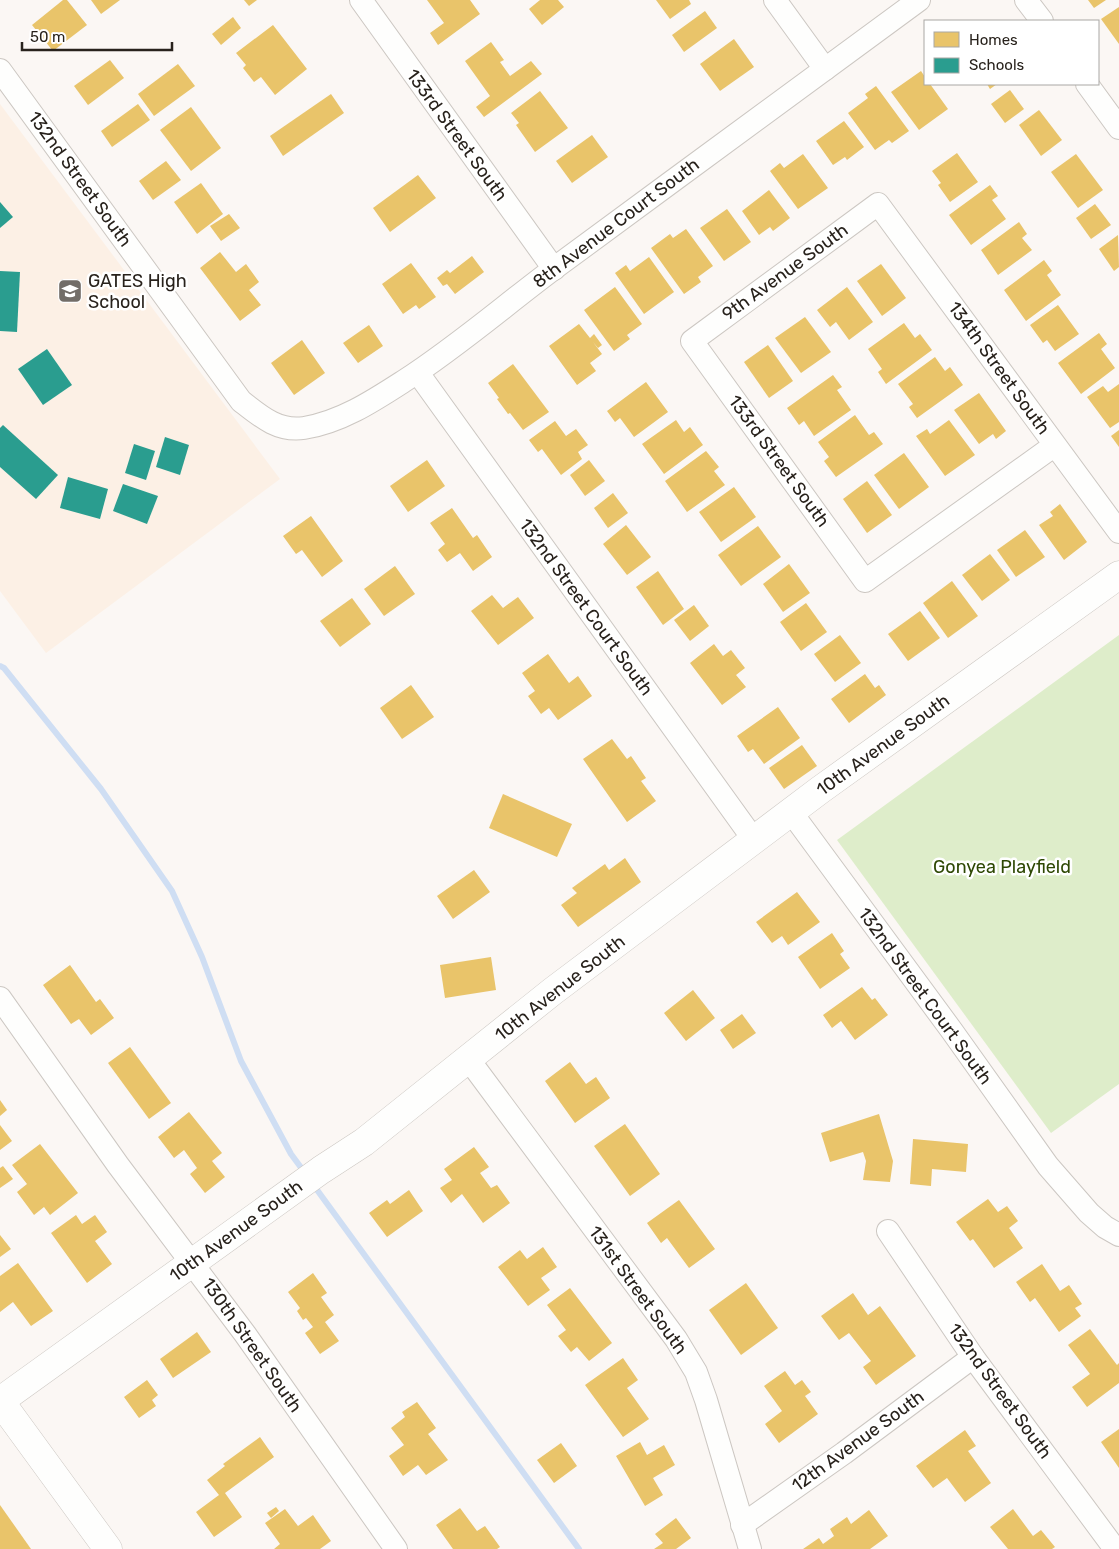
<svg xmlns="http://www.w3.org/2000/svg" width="1119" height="1549" font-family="Rubik,sans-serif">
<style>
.built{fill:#fcf0e5}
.green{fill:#deedca}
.homes{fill:#e9c46a}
.schools{fill:#2a9d8f}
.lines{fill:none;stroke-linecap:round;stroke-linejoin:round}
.stream{stroke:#cfdef3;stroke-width:6}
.street-casing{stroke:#ccc7c2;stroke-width:24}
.secondary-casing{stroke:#ccc7c2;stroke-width:29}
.street{stroke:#fefefd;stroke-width:22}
.secondary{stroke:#fefefd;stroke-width:28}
.labels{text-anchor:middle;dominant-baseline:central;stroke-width:5;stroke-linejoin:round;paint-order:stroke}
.street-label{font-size:18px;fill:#28221c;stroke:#fff}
.poi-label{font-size:18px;fill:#28221c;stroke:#fff;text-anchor:start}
.park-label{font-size:18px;fill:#2e4804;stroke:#fff}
</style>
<rect width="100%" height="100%" fill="#fbf7f4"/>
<!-- built -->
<path class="built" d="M0,104L280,479L46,653L0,591Z"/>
<!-- green -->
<path class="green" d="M1119,635V1084L1051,1133L837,840Z"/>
<!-- homes -->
<g class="homes">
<path d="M63,0H67L87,25L53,51L32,25Z"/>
<path d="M91,0H120L101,14Z"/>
<path d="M244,0H257L249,6Z"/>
<path d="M427,0H470L480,14L438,45L430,33L444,23Z"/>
<path d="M540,0H558L564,7L542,25L529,9Z"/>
<path d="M656,0H689L691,4L670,19Z"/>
<path d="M1088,0H1106L1094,8Z"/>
<path d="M1119,7V44L1101,19Z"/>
<path d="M705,11L717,28L684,52L672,35Z"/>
<path d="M233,17L241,28L221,45L212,34Z"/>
<path d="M273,25L307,69L275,95L261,77L254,82L243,68L246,65L236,53Z"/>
<path d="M734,39L754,67L720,91L700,64Z"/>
<path d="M491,42L504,60L500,62L510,76L531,61L542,74L484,117L476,107L490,96L465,61Z"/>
<path d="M110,60L124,78L88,105L74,86Z"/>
<path d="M178,64L195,86L154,116L138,94Z"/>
<path d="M921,71L925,77V84H930L948,109L919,130L891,92Z"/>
<path d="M987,84H997L990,89Z"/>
<path d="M876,86L909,131L892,143L889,140L875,150L848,113L868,98L865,94Z"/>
<path d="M1010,90L1024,109L1005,123L991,104Z"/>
<path d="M540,91L568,128L535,152L516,125L519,123L511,113Z"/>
<path d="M331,94L344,113L283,156L270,136Z"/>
<path d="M138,104L150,120L112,147L101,131Z"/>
<path d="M191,107L221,148L191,171L160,130Z"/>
<path d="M1039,110L1062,140L1041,156L1019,125Z"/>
<path d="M844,121L864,147L847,160L845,157L833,165L816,141Z"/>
<path d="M592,135L608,157L572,183L556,161Z"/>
<path d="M957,153L978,182L950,202L938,185L941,183L932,171Z"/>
<path d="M803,154L828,188L798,209L770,171L780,163L784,168Z"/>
<path d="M1076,154L1103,190L1078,208L1051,172Z"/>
<path d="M166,161L181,180L153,200L139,181Z"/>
<path d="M418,175L436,198L390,232L373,208Z"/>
<path d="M201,183L223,214L197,234L174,202Z"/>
<path d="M990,185L998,196L992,200L1006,219L971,245L949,215Z"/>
<path d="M769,190L790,218L773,231L770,227L759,235L742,211Z"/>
<path d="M1095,204L1111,225L1091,239L1076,218Z"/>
<path d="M727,209L751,242L724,261L700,228Z"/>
<path d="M229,214L240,228L221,241L210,226Z"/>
<path d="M1019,222L1027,234L1022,238L1032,250L998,275L981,250Z"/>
<path d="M686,229L713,266L698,277L701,282L684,294L651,248L670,234L673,238Z"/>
<path d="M1118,235L1119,267L1114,271L1099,249Z"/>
<path d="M220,252L236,272L246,264L259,282L249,290L261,305L240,321L200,268Z"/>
<path d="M472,256L484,272L455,294L447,284L443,286L437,278L447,270L450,273Z"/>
<path d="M649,257L674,292L644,314L615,273L626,265L630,271Z"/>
<path d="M1044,260L1052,271L1047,275L1061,295L1026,321L1004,290Z"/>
<path d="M411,263L436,297L419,309L416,305L403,314L382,284Z"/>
<path d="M881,264L906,298L882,316L857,281Z"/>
<path d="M615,287L642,324L627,335L630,339L614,351L584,310Z"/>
<path d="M847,287L873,322L849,340L836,322L830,327L817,310Z"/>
<path d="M1058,305L1079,334L1055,351L1047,340L1043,343L1030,325Z"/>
<path d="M805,317L831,352L801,373L775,338Z"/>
<path d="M904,323L915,338L920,334L932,350L886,384L878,372L882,369L868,349Z"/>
<path d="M579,324L590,338L594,334L602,345L598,348L593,342L602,354L590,363L596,371L577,385L549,346Z"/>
<path d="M369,325L383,346L358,363L343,343Z"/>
<path d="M1099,333L1107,344L1101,349L1115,368L1081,394L1058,363Z"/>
<path d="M302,340L325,373L294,395L271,363Z"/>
<path d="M768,345L793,381L769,398L744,362Z"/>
<path d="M935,357L945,371L950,367L963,385L917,418L909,407L913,404L898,384Z"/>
<path d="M513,364L549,412L523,430L510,413L508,414L497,399L499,398L488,383Z"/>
<path d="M833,375L842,387L837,390L851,410L814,436L804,421L799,425L787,408Z"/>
<path d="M646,382L668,412L634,437L620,418L615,422L607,411Z"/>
<path d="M1119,384V422L1110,428L1087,397L1103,386L1108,392Z"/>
<path d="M979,393L1006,431L996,439L993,434L979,444L954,410Z"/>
<path d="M855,415L869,435L874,432L883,444L836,477L824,461L829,457L818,442Z"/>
<path d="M676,420L684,432L690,427L703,445L664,474L642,444Z"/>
<path d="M949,420L975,455L945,476L916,436L927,429L930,434Z"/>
<path d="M555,421L566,436L576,429L588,445L578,452L582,459L561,475L542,449L538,452L529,440Z"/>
<path d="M1119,430V447L1111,436Z"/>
<path d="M706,451L719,467L714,471L725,485L687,512L665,481Z"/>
<path d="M904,453L929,487L899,509L874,475Z"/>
<path d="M427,460L445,486L408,512L390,486Z"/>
<path d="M589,460L605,481L585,496L570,475Z"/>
<path d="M867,481L892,515L867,533L843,499Z"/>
<path d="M734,487L756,517L721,542L699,512Z"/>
<path d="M613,493L628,513L608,528L594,508Z"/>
<path d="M1060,504L1087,542L1064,560L1039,525L1053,516L1050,512Z"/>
<path d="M452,508L473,538L477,535L492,557L473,571L460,553L447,562L438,550L445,544L430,523Z"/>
<path d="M311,516L343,561L322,577L302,550L296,554L283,536Z"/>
<path d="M626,525L651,557L627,575L603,544Z"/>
<path d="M758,526L781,557L741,586L718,555Z"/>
<path d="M1025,530L1045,557L1016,577L997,550Z"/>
<path d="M990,554L1010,580L982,601L962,575Z"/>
<path d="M789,564L810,593L783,612L763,584Z"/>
<path d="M395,566L415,594L384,616L364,589Z"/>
<path d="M658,571L684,609L663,625L636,587Z"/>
<path d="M952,581L978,616L948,638L923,603Z"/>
<path d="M492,595L503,608L518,597L534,618L498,645L471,611Z"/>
<path d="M352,598L371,624L340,647L320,621Z"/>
<path d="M806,603L827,632L801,651L780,622Z"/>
<path d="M694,605L709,626L690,641L674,620Z"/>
<path d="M920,611L940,638L908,661L888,634Z"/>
<path d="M840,635L861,663L835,682L814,654Z"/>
<path d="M714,644L723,656L731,650L745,668L736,675L746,687L722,705L690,663Z"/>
<path d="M548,654L569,683L578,676L592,696L558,720L549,708L541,714L528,696L535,691L522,673Z"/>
<path d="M865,674L875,688L879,685L886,695L849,723L831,699Z"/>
<path d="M411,685L434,717L402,739L380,708Z"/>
<path d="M778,707L800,738L764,764L753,749L748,752L737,736Z"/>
<path d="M612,739L627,759L631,756L646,778L641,781L656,801L627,822L583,759Z"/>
<path d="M802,745L817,766L784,789L769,768Z"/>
<path d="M503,794L572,824L557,857L489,828Z"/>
<path d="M625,858L641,882L578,927L561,905L577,893L572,888L605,864L609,870Z"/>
<path d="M474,870L490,892L453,919L437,896Z"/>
<path d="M797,892L820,922L788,945L782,936L772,943L756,922Z"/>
<path d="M832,933L844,951L840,954L850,968L820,989L798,957Z"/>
<path d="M491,957L496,990L445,998L440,965Z"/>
<path d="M70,965L96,1002L100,999L114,1018L91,1035L79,1019L71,1024L43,985Z"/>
<path d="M862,987L872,1000L875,998L888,1015L855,1040L841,1021L832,1028L823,1015Z"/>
<path d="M693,990L715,1018L686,1041L664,1013Z"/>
<path d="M742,1014L756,1033L733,1049L720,1030Z"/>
<path d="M130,1047L171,1103L149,1119L108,1063Z"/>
<path d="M570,1062L586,1084L596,1077L610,1098L575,1123L545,1081Z"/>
<path d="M0,1100L7,1110L0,1116Z"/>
<path d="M189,1112L222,1153L212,1161L225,1177L205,1193L190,1174L197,1168L184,1150L174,1158L158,1137Z"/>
<path d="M879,1114L893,1161L890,1182L863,1180L866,1161L863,1152L830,1162L821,1133Z"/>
<path d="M625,1124L660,1174L630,1196L594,1146Z"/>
<path d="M0,1125L12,1141L0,1150Z"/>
<path d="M913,1139L968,1144L966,1172L932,1169L931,1186L910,1184Z"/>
<path d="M40,1144L78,1193L50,1215L44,1207L34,1215L17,1192L27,1184L12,1165Z"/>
<path d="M474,1147L489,1167L480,1173L491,1188L497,1185L510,1203L483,1223L462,1194L451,1203L440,1188L452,1180L444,1169Z"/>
<path d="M3,1166L13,1179L0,1188V1168Z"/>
<path d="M409,1190L423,1211L387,1237L369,1213L387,1200L390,1204Z"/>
<path d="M988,1199L998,1212L1007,1206L1018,1221L1009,1228L1023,1248L994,1268L973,1239L970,1241L956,1222Z"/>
<path d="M679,1200L715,1249L689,1268L667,1238L661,1243L647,1223Z"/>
<path d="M76,1215L82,1224L95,1215L107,1232L95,1241L112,1264L87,1283L51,1233Z"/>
<path d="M0,1235L11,1249L0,1257Z"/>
<path d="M543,1247L557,1267L541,1278L550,1290L528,1306L498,1267L520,1250L527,1259Z"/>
<path d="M18,1263L53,1311L31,1326L13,1302L0,1312V1276Z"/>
<path d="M1042,1264L1060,1291L1069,1285L1082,1304L1075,1308L1081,1316L1059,1332L1035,1298L1030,1302L1016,1282Z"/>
<path d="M313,1273L327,1293L321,1297L334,1315L325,1322L339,1341L320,1354L305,1333L313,1327L306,1318L303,1320L297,1311L300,1308L288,1292Z"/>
<path d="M746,1283L778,1328L741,1355L709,1310Z"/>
<path d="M570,1288L612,1343L589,1361L577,1347L571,1352L558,1336L566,1330L547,1305Z"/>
<path d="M853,1293L868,1315L880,1306L916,1356L876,1385L863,1367L871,1361L849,1333L839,1340L821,1316Z"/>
<path d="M1090,1329L1117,1365L1119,1363V1383L1087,1407L1072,1387L1090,1374L1068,1345Z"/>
<path d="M197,1332L211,1352L173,1378L160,1359Z"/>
<path d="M623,1358L638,1380L627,1388L649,1419L623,1437L585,1385Z"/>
<path d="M785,1371L795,1385L802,1380L811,1392L805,1396L818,1414L779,1443L765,1424L782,1411L764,1386Z"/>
<path d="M147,1380L158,1395L152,1400L156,1406L139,1418L124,1397Z"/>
<path d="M417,1402L436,1428L428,1434L448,1460L426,1475L418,1465L403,1476L389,1456L404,1445L391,1428L405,1417L402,1412Z"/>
<path d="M1119,1429V1468L1101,1442Z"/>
<path d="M965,1430L976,1446L968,1451L991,1483L965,1502L947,1478L933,1488L916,1466Z"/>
<path d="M260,1437L274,1457L225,1493L242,1517L214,1537L196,1512L219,1495L207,1480L225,1466L223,1464Z"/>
<path d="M640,1442L647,1455L664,1445L675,1465L653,1478L663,1495L645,1506L616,1456Z"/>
<path d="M561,1443L577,1466L554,1483L537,1460Z"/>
<path d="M0,1505L31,1549H0Z"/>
<path d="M276,1507L279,1511L271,1518L267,1513Z"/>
<path d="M460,1508L477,1531L485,1526L500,1547L497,1549H453L436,1525Z"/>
<path d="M285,1509L298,1526L313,1515L331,1541L320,1549H274L280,1544L265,1523Z"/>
<path d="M1013,1509L1033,1536L1041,1530L1055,1547L1052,1549H1008L990,1527Z"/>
<path d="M869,1510L888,1536L870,1549H803L819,1538L823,1544L834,1536L830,1529L847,1517L851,1524Z"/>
<path d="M676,1518L691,1538L676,1549H654L663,1543L655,1534Z"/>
</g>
<!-- schools -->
<g class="schools">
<path d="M0,202L13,217L0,228Z"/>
<path d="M0,271L20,272L17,332L0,331Z"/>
<path d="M47,349L72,385L43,405L18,369Z"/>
<path d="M3,425L58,475L36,499L0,467V428Z"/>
<path d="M165,437L189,445L180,475L156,467Z"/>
<path d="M134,444L155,451L146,480L125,473Z"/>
<path d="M68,477L108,489L100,519L60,508Z"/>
<path d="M123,484L158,496L147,524L113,511Z"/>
</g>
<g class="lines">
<!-- stream -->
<g class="stream">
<path d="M0,666L4,668L101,789L172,891L202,957L241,1061L291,1154L305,1173"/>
<path d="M312,1183L579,1549"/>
</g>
<defs>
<g id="street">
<path d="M361,0L554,269"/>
<path d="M775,0L825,69"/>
<path d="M1026,0L1042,21"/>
<path d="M0,70L241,401C260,416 278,432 304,428C341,422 373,401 404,381C457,347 505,305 556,267C677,178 797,89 919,0"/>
<path d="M1087,84L1119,128"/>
<path d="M418,373L754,840"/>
<path d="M1055,445L865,581L692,341L878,204L1119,532"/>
<path d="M791,812L952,1031L1048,1166L1089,1213L1105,1227L1119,1235"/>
<path d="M0,998L118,1165L245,1334L396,1549"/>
<path d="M469,1060L676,1339L696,1372L706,1400L750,1549"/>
<path d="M888,1231L973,1357L1115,1549"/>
<path d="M742,1525L844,1453L973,1357"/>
</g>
<g id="secondary">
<path d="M0,1401L321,1170L364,1142L553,991L820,790L1119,575"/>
<path d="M0,1401L108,1549"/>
</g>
</defs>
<!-- street casing -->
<use href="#street" class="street-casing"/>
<!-- secondary casing -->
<use href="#secondary" class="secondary-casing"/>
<!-- street -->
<use href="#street" class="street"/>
<!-- secondary -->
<use href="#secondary" class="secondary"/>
</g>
<!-- icons -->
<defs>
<symbol id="school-square" viewBox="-11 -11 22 22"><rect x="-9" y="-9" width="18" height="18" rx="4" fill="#726d68" stroke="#fff"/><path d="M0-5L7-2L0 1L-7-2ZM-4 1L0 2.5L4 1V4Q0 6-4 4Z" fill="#fff"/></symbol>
</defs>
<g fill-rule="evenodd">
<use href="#school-square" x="56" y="277" width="28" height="28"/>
</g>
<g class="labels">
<!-- street labels -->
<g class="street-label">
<text transform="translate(457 135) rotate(54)">133rd Street South</text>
<text transform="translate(80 179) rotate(54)">132nd Street South</text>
<text transform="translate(616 223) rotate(-37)">8th Avenue Court South</text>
<text transform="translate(785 272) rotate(-36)">9th Avenue South</text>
<text transform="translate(999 368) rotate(54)">134th Street South</text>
<text transform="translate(779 461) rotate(54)">133rd Street South</text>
<text transform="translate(586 607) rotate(54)">132nd Street Court South</text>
<text transform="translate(883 745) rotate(-36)">10th Avenue South</text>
<text transform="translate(560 988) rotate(-38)">10th Avenue South</text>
<text transform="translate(925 996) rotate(54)">132nd Street Court South</text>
<text transform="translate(236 1231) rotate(-36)">10th Avenue South</text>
<text transform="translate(638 1290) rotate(54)">131st Street South</text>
<text transform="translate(252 1345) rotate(55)">130th Street South</text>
<text transform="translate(1000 1391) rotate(54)">132nd Street South</text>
<text transform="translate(858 1441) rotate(-36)">12th Avenue South</text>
</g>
<!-- poi labels -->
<g class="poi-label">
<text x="88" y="281">GATES High<tspan x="88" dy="21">School</tspan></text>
</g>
<!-- park labels -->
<g class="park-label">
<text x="1002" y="867">Gonyea Playfield</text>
</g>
</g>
<!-- legend -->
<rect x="924" y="20" width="175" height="65" fill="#ffffff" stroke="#a9a7a4"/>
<rect x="934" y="32" width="25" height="15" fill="#e9c46a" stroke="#a9a7a4"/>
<text x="969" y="45" font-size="15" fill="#28221c">Homes</text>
<rect x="934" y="58" width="25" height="15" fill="#2a9d8f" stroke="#a9a7a4"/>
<text x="969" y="70" font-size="15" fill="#28221c">Schools</text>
<!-- scale -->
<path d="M22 42v8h150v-8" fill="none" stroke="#28221c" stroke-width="2.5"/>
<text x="30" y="42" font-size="15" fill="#28221c" stroke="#ffffff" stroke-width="4" paint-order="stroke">50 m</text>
</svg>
